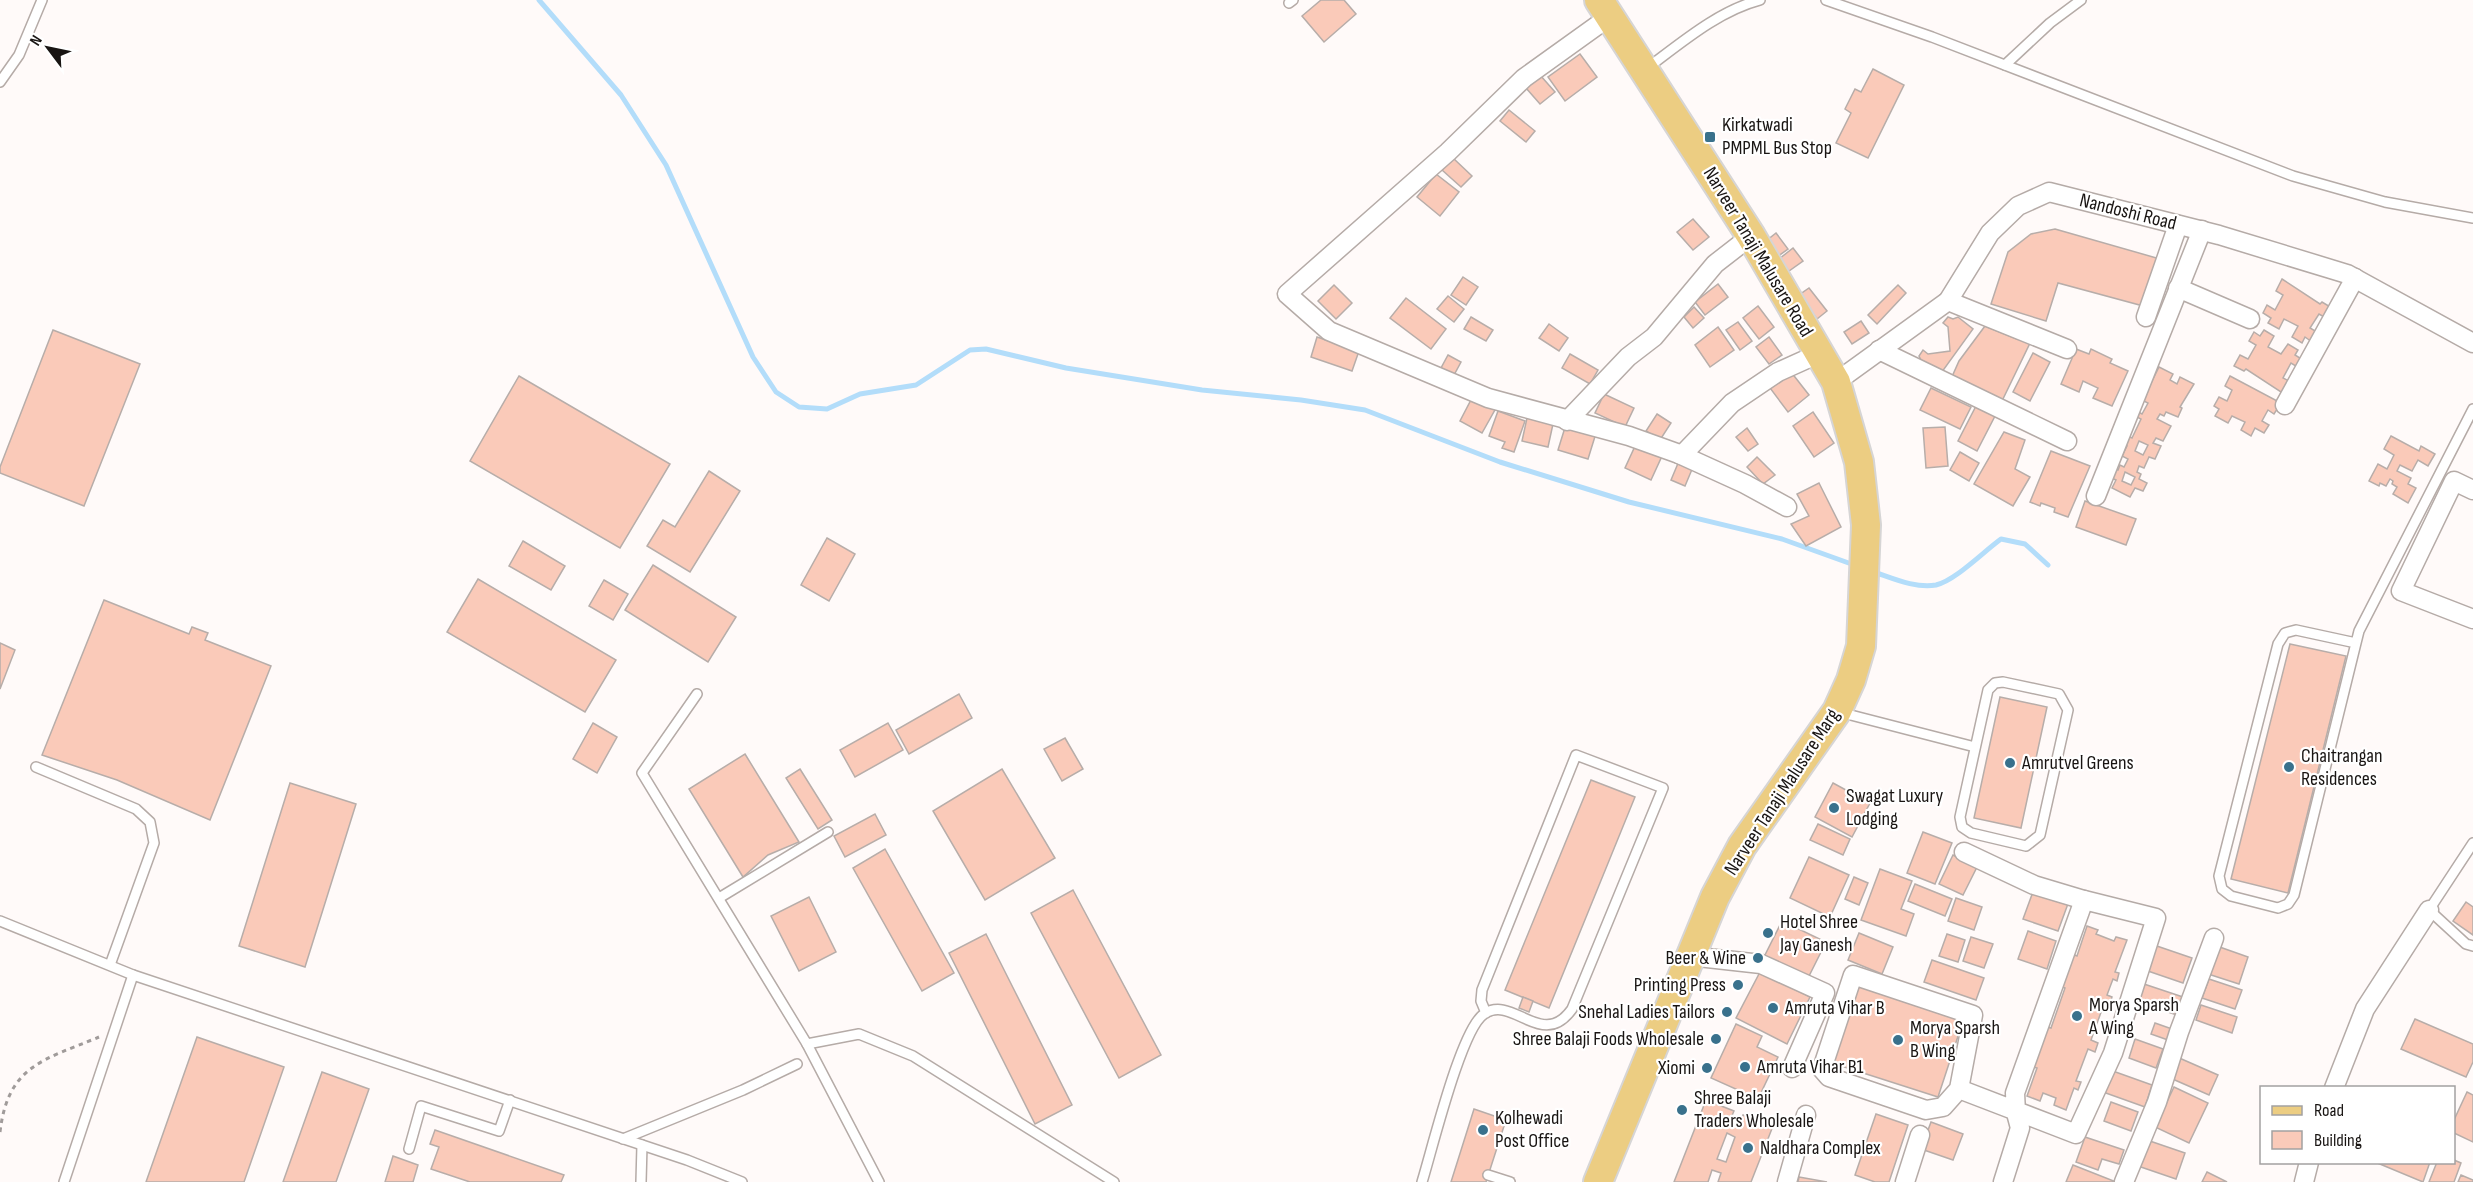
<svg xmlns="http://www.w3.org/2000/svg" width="2473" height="1182" font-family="'Sofia Sans Condensed',sans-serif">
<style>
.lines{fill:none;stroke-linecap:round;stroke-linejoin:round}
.stream{stroke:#b3ddfa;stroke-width:5}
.building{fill:#facab9;stroke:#b7ada9;stroke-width:1.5;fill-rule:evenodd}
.lane-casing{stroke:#b5aba7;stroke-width:12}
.street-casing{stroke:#b5aba7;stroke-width:21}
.primary-casing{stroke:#d6d5d5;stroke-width:32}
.path{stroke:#a09b9a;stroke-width:3;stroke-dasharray:4.5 4.5;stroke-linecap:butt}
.lane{stroke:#fff;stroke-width:9}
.street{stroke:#fff;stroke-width:18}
.primary{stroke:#eccd82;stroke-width:28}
.poi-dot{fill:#39718c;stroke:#fff;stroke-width:2}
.labels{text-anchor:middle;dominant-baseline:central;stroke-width:4.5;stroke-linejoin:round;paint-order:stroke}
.poi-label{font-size:20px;fill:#191513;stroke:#fff;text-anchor:start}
.street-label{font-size:20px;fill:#191513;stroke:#fff}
</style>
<rect width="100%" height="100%" fill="#fffaf9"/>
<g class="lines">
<!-- stream -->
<g class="stream">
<path d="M539,0L621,95L666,165L753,357L776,392L799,407L827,409L860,394L916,385L970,350L986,349L1066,368L1202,390L1301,400L1365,410L1500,462L1629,502L1782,539L1857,566"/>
<path d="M1871,571C1890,577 1915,589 1936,585C1956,580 1983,552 2001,539L2025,544L2048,565"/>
</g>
</g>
<!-- building -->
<g class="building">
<path d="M1321,0H1344L1356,14L1324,42L1302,16Z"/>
<path d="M1580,54L1597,77L1565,101L1548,77Z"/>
<path d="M1873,69L1904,85L1868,158L1836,143L1851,113L1845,109L1855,89L1861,92Z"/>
<path d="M1540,75L1555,92L1540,104L1526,88Z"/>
<path d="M1509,110L1535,131L1526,142L1500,121Z"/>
<path d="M1453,158L1472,176L1461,187L1442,170Z"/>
<path d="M1436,174L1459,192L1440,216L1417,197Z"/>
<path d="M1693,219L1709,237L1693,250L1677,232Z"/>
<path d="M2055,229L2160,259L2147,307L2058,283L2046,321L1991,304L2008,252L2031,234Z"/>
<path d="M1776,233L1788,249L1777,257L1766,241Z"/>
<path d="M1793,248L1803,261L1789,271L1779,259Z"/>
<path d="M1463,277L1478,287L1466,305L1451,295Z"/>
<path d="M2282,279L2320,304L2322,302L2332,308L2326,318L2319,314L2310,328L2317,332L2312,342L2305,337L2302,343L2292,337L2298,326L2284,319L2279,329L2268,323L2271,318L2263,313L2267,305L2275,310L2283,295L2276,291Z"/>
<path d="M1718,284L1728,297L1705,315L1695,302Z"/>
<path d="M1334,285L1352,303L1336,319L1318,301Z"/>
<path d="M1898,285L1906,293L1877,324L1868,315Z"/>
<path d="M1809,288L1827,311L1817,319L1799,295Z"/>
<path d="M1448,296L1464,309L1454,322L1437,309Z"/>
<path d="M1406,298L1446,329L1431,349L1390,318Z"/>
<path d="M1758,306L1774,327L1759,339L1743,318Z"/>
<path d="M1694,307L1704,318L1693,328L1684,317Z"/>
<path d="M1471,317L1493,330L1486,341L1464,329Z"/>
<path d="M1948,317L1953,319L1958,317L1973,329L1939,376L1923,364L1919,356L1923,350L1928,354L1950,351L1948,327L1943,323Z"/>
<path d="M1861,321L1869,333L1852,344L1844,332Z"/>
<path d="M1738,322L1752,341L1740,350L1726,330Z"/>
<path d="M1549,324L1568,338L1559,351L1539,338Z"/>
<path d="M1985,326L2017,339L2019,335L2031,341L2001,403L1951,379L1959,361Z"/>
<path d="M1718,327L1734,350L1710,367L1695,345Z"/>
<path d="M53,330L140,364L84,506L0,473V467Z"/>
<path d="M2264,330L2274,336L2268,347L2281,354L2288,344L2298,350L2295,355L2303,360L2299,368L2291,363L2283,378L2291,382L2284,394L2246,369L2244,371L2234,366L2240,355L2248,359L2256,345L2249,341L2254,332L2260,336Z"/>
<path d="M1317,337L1359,351L1352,371L1311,357Z"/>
<path d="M1769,337L1782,355L1769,364L1756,347Z"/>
<path d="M2076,349L2089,354L2091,349L2112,359L2110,363L2128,371L2112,406L2093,398L2098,388L2083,381L2079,392L2061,384Z"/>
<path d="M2033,353L2050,362L2030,401L2013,392Z"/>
<path d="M1570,354L1598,370L1590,384L1562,368Z"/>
<path d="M1448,355L1461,362L1454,375L1441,368Z"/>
<path d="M2159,367L2173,374L2170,380L2177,384L2180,377L2194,384L2180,407L2182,408L2178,417L2166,412L2164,416L2160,414L2157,419L2171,426L2163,441L2156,438L2153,443L2161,446L2155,459L2149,457L2144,468L2139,466L2137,472L2141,474L2139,479L2147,483L2143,491L2135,488L2130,497L2112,488L2116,480L2109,477L2113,468L2118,470L2120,465L2124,467L2128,459L2122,456L2127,446L2122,444L2126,435L2132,438L2141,419L2133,415L2135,410L2142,414L2148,403L2140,399L2145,395ZM2139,441L2148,445L2143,455L2135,451ZM2125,472L2135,477L2131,485L2122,481Z"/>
<path d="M1791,372L1809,395L1788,412L1770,388Z"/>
<path d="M519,376L670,464L620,548L470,461Z"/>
<path d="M2230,376L2281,403L2274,414L2268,410L2262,421L2269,425L2264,433L2255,428L2251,436L2241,430L2245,422L2232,416L2228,423L2215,416L2219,409L2214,406L2219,397L2227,401L2232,390L2225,386Z"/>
<path d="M1931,388L1971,407L1960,429L1920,410Z"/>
<path d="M1604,394L1634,408L1625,427L1595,413Z"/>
<path d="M1473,396L1496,408L1482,433L1460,421Z"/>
<path d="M1976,406L1995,416L1977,451L1958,441Z"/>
<path d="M1498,411L1525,421L1514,452L1502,448L1505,442L1489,436Z"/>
<path d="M1813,412L1834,443L1814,457L1793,426Z"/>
<path d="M1657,414L1671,423L1660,440L1646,431Z"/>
<path d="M1527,418L1553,424L1548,447L1522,441Z"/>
<path d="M1567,421L1597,430L1588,459L1558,450Z"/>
<path d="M1945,427L1948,466L1926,468L1923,428Z"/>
<path d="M1747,428L1758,444L1748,451L1736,437Z"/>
<path d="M2004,432L2025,440L2015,469L2030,477L2013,506L1974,484Z"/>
<path d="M2391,436L2419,451L2421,446L2435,454L2428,466L2418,460L2412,471L2400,465L2397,471L2411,478L2408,484L2416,488L2408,503L2393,494L2397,487L2392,484L2393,481L2390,479L2386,486L2380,483L2379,486L2369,481L2378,464L2387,469L2394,455L2384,449Z"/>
<path d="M1636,444L1662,456L1651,480L1625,468Z"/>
<path d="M2051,451L2090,466L2068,517L2054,512L2055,508L2041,503L2040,506L2030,502Z"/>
<path d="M1960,452L1979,463L1969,481L1950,470Z"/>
<path d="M1757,457L1775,475L1763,484L1747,467Z"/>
<path d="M1679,461L1693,467L1685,486L1671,480Z"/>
<path d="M709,471L740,491L690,572L647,546L663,520L675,527Z"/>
<path d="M1819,483L1841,527L1806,546L1791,524L1809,516L1797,494Z"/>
<path d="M2085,501L2136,519L2126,545L2076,527Z"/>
<path d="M827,538L855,554L829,601L801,585Z"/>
<path d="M523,541L565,566L551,590L509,566Z"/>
<path d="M653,565L736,617L708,662L625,610Z"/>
<path d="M478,579L616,660L585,712L447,632Z"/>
<path d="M604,580L628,594L613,620L589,606Z"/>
<path d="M104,600L189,634L192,627L208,633L205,640L271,666L210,820L117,780L42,755Z"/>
<path d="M0,643L15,650L0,689Z"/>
<path d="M2290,644L2346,656L2288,893L2231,879Z"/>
<path d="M959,694L972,718L909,754L896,730Z"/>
<path d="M2000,697L2047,707L2021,828L1974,818Z"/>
<path d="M593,723L617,737L597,773L573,759Z"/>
<path d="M888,723L903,750L855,777L840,750Z"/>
<path d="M1065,738L1083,769L1062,781L1044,749Z"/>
<path d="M745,754L799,842L768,855L743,877L689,789Z"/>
<path d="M800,769L832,820L818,829L786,778Z"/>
<path d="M1002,769L1055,858L985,900L933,811Z"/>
<path d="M1591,780L1635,797L1549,1008L1505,990Z"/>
<path d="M290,783L356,804L305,967L239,946Z"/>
<path d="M1833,783L1870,803L1852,837L1815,817Z"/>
<path d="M875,814L886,835L845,857L834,836Z"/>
<path d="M1818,824L1850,839L1843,855L1810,840Z"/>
<path d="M1923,832L1952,843L1935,884L1907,873Z"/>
<path d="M885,849L954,973L922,991L853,868Z"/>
<path d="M1953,855L1977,867L1963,895L1939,884Z"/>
<path d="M1809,857L1849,875L1830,917L1790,898Z"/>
<path d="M1880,869L1912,881L1901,909L1914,914L1906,936L1861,920Z"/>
<path d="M1854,877L1868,883L1859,905L1845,899Z"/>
<path d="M1915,884L1952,899L1945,916L1908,901Z"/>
<path d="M2034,889L2069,901L2058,931L2023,919Z"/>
<path d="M1073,890L1161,1055L1119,1078L1031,913Z"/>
<path d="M809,897L836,952L799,971L771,916Z"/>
<path d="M1956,898L1982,907L1974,930L1948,921Z"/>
<path d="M2466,902L2473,907V935L2453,921Z"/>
<path d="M1782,921L1826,942L1807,980L1763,959Z"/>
<path d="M2087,926L2098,930L2096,934L2114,941L2116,937L2127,940L2115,972L2119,973L2117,981L2113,979L2107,995L2112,997L2109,1006L2104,1004L2091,1040L2098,1043L2095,1052L2088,1049L2076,1081L2081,1082L2078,1090L2074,1088L2066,1110L2054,1105L2056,1098L2043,1093L2040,1101L2027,1096L2037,1068L2033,1067L2047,1027L2051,1028L2065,988L2060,986L2072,954L2077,956Z"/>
<path d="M2028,931L2056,941L2047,969L2018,959Z"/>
<path d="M1859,933L1893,947L1882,974L1848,960Z"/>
<path d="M986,934L1072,1105L1035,1124L949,953Z"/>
<path d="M1947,934L1965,940L1958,962L1939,956Z"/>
<path d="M1971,937L1993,944L1984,968L1963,961Z"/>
<path d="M2151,944L2192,958L2183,983L2142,969Z"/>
<path d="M2214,945L2248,957L2239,984L2205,973Z"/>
<path d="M1932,960L1984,978L1976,1000L1924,982Z"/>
<path d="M1760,972L1810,997L1787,1044L1736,1018Z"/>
<path d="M2209,979L2242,990L2235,1009L2202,998Z"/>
<path d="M2138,982L2183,997L2177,1015L2132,1000Z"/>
<path d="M1858,984L1964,1018L1938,1097L1832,1063Z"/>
<path d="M1523,997L1533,1001L1529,1012L1519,1008Z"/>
<path d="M2201,1005L2237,1017L2232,1033L2196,1020Z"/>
<path d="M2415,1019L2473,1044V1062L2466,1077L2401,1049Z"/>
<path d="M2155,1023L2172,1029L2168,1040L2151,1034Z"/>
<path d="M1736,1024L1762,1036L1757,1047L1778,1057L1758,1099L1711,1078Z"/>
<path d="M197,1037L284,1067L244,1182H146Z"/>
<path d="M2135,1039L2163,1049L2156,1068L2129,1058Z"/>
<path d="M2177,1057L2218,1075L2209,1095L2168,1077Z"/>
<path d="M2110,1070L2152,1085L2145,1107L2103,1092Z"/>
<path d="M322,1072L369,1089L336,1182H283Z"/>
<path d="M2174,1087L2208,1103L2189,1143L2155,1127Z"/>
<path d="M2467,1092L2473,1095V1142L2454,1133V1120Z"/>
<path d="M1706,1100L1734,1111L1730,1120L1739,1124L1743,1115L1773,1126L1751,1182H1718L1721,1173L1712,1170L1708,1182H1674ZM1727,1133L1735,1137L1726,1162L1717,1159Z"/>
<path d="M2111,1102L2138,1112L2131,1131L2104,1121Z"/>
<path d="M1474,1109L1506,1120L1486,1182H1451Z"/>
<path d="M1876,1114L1908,1125L1889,1182H1875L1855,1175Z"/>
<path d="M1931,1122L1963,1134L1953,1160L1921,1149Z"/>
<path d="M435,1130L564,1175L561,1182H470L431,1169L439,1147L430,1144Z"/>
<path d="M2085,1137L2124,1150L2119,1164L2102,1159L2098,1170L2076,1162Z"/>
<path d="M2144,1139L2185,1153L2176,1179L2135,1165Z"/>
<path d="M393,1156L418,1165L413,1182H385Z"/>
<path d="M2454,1160L2461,1163L2454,1182H2429L2437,1162H2454Z"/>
<path d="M2375,1162H2430L2423,1182Z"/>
<path d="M2073,1165L2116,1182H2066Z"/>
<path d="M2207,1172L2227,1182H2202Z"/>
<path d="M2461,1175L2473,1180V1182H2458Z"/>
<path d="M1799,1177L1827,1182H1798Z"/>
</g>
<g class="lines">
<defs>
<g id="lane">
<path d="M1826,0L1932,37L2293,176L2385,202L2473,218"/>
<path d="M1289,3L1293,0"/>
<path d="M2005,65L2050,23L2081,0"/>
<path d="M1646,69C1681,43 1718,11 1760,0"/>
<path d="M0,82L19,55L42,0"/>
<path d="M2356,643L2296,630L2285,633L2278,644L2219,876L2222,889L2231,896L2278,908L2288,904L2294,895L2356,643L2359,631L2473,409"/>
<path d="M2003,682L2059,694L2068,710L2040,835L2026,846L1971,833L1962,827L1960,817L1988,690L1995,683Z"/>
<path d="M697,694L642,773L807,1044L879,1182"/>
<path d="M1839,712L1975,747"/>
<path d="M36,767L136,809L150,822L154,843L110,965"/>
<path d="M2473,843L2429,910L2466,944L2473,946"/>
<path d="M719,898L828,832"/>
<path d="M0,921L133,975L687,1160L742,1182"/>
<path d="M807,1044L859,1034L913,1056L1114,1182"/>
<path d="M623,1139L743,1090L797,1064"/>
<path d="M409,1149L421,1106L499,1131L510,1100"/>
<path d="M1488,1175L1510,1182"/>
<path d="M64,1182L133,975"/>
<path d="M641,1182L642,1145"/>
<path d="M1422,1182C1432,1150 1461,1029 1484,1014C1513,994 1542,1051 1572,1009L1663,788L1576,755L1482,990L1481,1001L1486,1013"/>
</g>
<g id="street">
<path d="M1609,17L1524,78L1448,152L1287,294L1329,331L1488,398L1629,436L1682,455L1732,403L1778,372L1818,354"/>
<path d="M2178,288L2250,319"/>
<path d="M1948,301L2067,349"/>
<path d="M2146,317L2178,225"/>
<path d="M1879,350L2067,441"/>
<path d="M1836,382L1948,301L1990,233L2018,206L2049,192L2219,235L2347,274L2473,343"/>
<path d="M2285,405L2355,278"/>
<path d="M1567,421L1628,357L1654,337L1715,264L1751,236"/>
<path d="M1679,454L1745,484L1787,507"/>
<path d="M2473,490L2454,481L2401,591L2473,619"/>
<path d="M2096,496L2202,230"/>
<path d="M1964,852L2034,885L2084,900"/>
<path d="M1689,956L1761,964L1825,993L1792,1068"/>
<path d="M2334,1088L2365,1009L2429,910"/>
<path d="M1959,1089L1973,1015L1853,975L1822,1069L1829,1077L1926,1110L1943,1107L1959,1089L2076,1134L2113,1053L2156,918L2084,900L2015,1093L2016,1113L2020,1128L2003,1182"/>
<path d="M1787,1182L1806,1115"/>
<path d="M1905,1182L1920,1135"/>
<path d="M2124,1182L2157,1102L2179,1032L2214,938"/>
<path d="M2304,1182L2309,1162"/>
</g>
<path id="primary" d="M1598,1182L1715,897L1742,846L1837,711L1851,680L1861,646L1866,525L1859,462L1836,382L1751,236L1599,0"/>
</defs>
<!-- lane casing -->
<use href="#lane" class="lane-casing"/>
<!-- street casing -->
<use href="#street" class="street-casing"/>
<!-- primary casing -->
<use href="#primary" class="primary-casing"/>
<!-- path -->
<path class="path" d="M0,1132C8,1065 44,1060 99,1037"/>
<!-- lane -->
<use href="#lane" class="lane"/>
<!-- street -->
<use href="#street" class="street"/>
<!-- primary -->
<use href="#primary" class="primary"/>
</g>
<!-- markers -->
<g class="poi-dot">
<rect x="1704" y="131" width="12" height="12" rx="3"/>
<circle cx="2010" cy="763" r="6"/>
<circle cx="2289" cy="767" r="6"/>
<circle cx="1834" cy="808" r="6"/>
<circle cx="1768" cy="933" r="6"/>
<circle cx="1758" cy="958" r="6"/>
<circle cx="1738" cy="985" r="6"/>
<circle cx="1773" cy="1008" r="6"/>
<circle cx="1727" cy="1012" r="6"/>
<circle cx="2077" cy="1016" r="6"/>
<circle cx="1716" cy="1039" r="6"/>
<circle cx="1898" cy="1040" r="6"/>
<circle cx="1745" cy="1067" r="6"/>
<circle cx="1707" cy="1068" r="6"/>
<circle cx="1682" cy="1110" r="6"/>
<circle cx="1483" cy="1130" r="6"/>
<circle cx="1748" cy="1148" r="6"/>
</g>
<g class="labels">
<!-- poi labels -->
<g class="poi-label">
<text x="1722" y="125">Kirkatwadi<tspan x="1722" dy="23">PMPML Bus Stop</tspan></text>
<text x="2301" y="756">Chaitrangan<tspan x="2301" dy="23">Residences</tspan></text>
<text x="2022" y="763">Amrutvel Greens</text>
<text x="1846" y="796">Swagat Luxury<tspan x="1846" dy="23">Lodging</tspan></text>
<text x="1780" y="922">Hotel Shree<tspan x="1780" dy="23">Jay Ganesh</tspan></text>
<text x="1746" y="958" text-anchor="end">Beer &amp; Wine</text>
<text x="1726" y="985" text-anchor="end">Printing Press</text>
<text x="2089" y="1005">Morya Sparsh<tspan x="2089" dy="23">A Wing</tspan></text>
<text x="1785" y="1008">Amruta Vihar B</text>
<text x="1715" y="1012" text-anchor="end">Snehal Ladies Tailors</text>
<text x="1910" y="1028">Morya Sparsh<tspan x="1910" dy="23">B Wing</tspan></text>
<text x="1704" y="1039" text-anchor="end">Shree Balaji Foods Wholesale</text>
<text x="1757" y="1067">Amruta Vihar B1</text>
<text x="1695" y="1068" text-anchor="end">Xiomi</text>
<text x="1694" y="1098">Shree Balaji<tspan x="1694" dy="23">Traders Wholesale</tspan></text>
<text x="1495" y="1118">Kolhewadi<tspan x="1495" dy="23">Post Office</tspan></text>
<text x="1760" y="1148">Naldhara Complex</text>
</g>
<!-- street labels -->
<g class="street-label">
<text transform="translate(2128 212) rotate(14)">Nandoshi Road</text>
<text transform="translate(1758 252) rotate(59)">Narveer Tanaji Malusare Road</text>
<text transform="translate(1782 792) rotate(-57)">Narveer Tanaji Malusare Marg</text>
</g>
</g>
<!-- legend -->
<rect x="2260" y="1086" width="195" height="78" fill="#ffffff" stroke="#a3a1a1" stroke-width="1.5"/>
<rect x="2272" y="1106" width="30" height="9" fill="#eccd82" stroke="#a3a1a1" stroke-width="1.5"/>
<text x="2314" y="1116" font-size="18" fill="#191513">Road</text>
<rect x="2272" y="1131" width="30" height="18" fill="#facab9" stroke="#a3a1a1" stroke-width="1.5"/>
<text x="2314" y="1146" font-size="18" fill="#191513">Building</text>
<!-- north arrow -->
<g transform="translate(48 48) rotate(302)" stroke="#ffffff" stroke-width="4.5" paint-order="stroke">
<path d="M0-4.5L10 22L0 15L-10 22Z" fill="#191513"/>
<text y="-9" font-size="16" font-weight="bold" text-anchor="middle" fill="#191513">N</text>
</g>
</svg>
